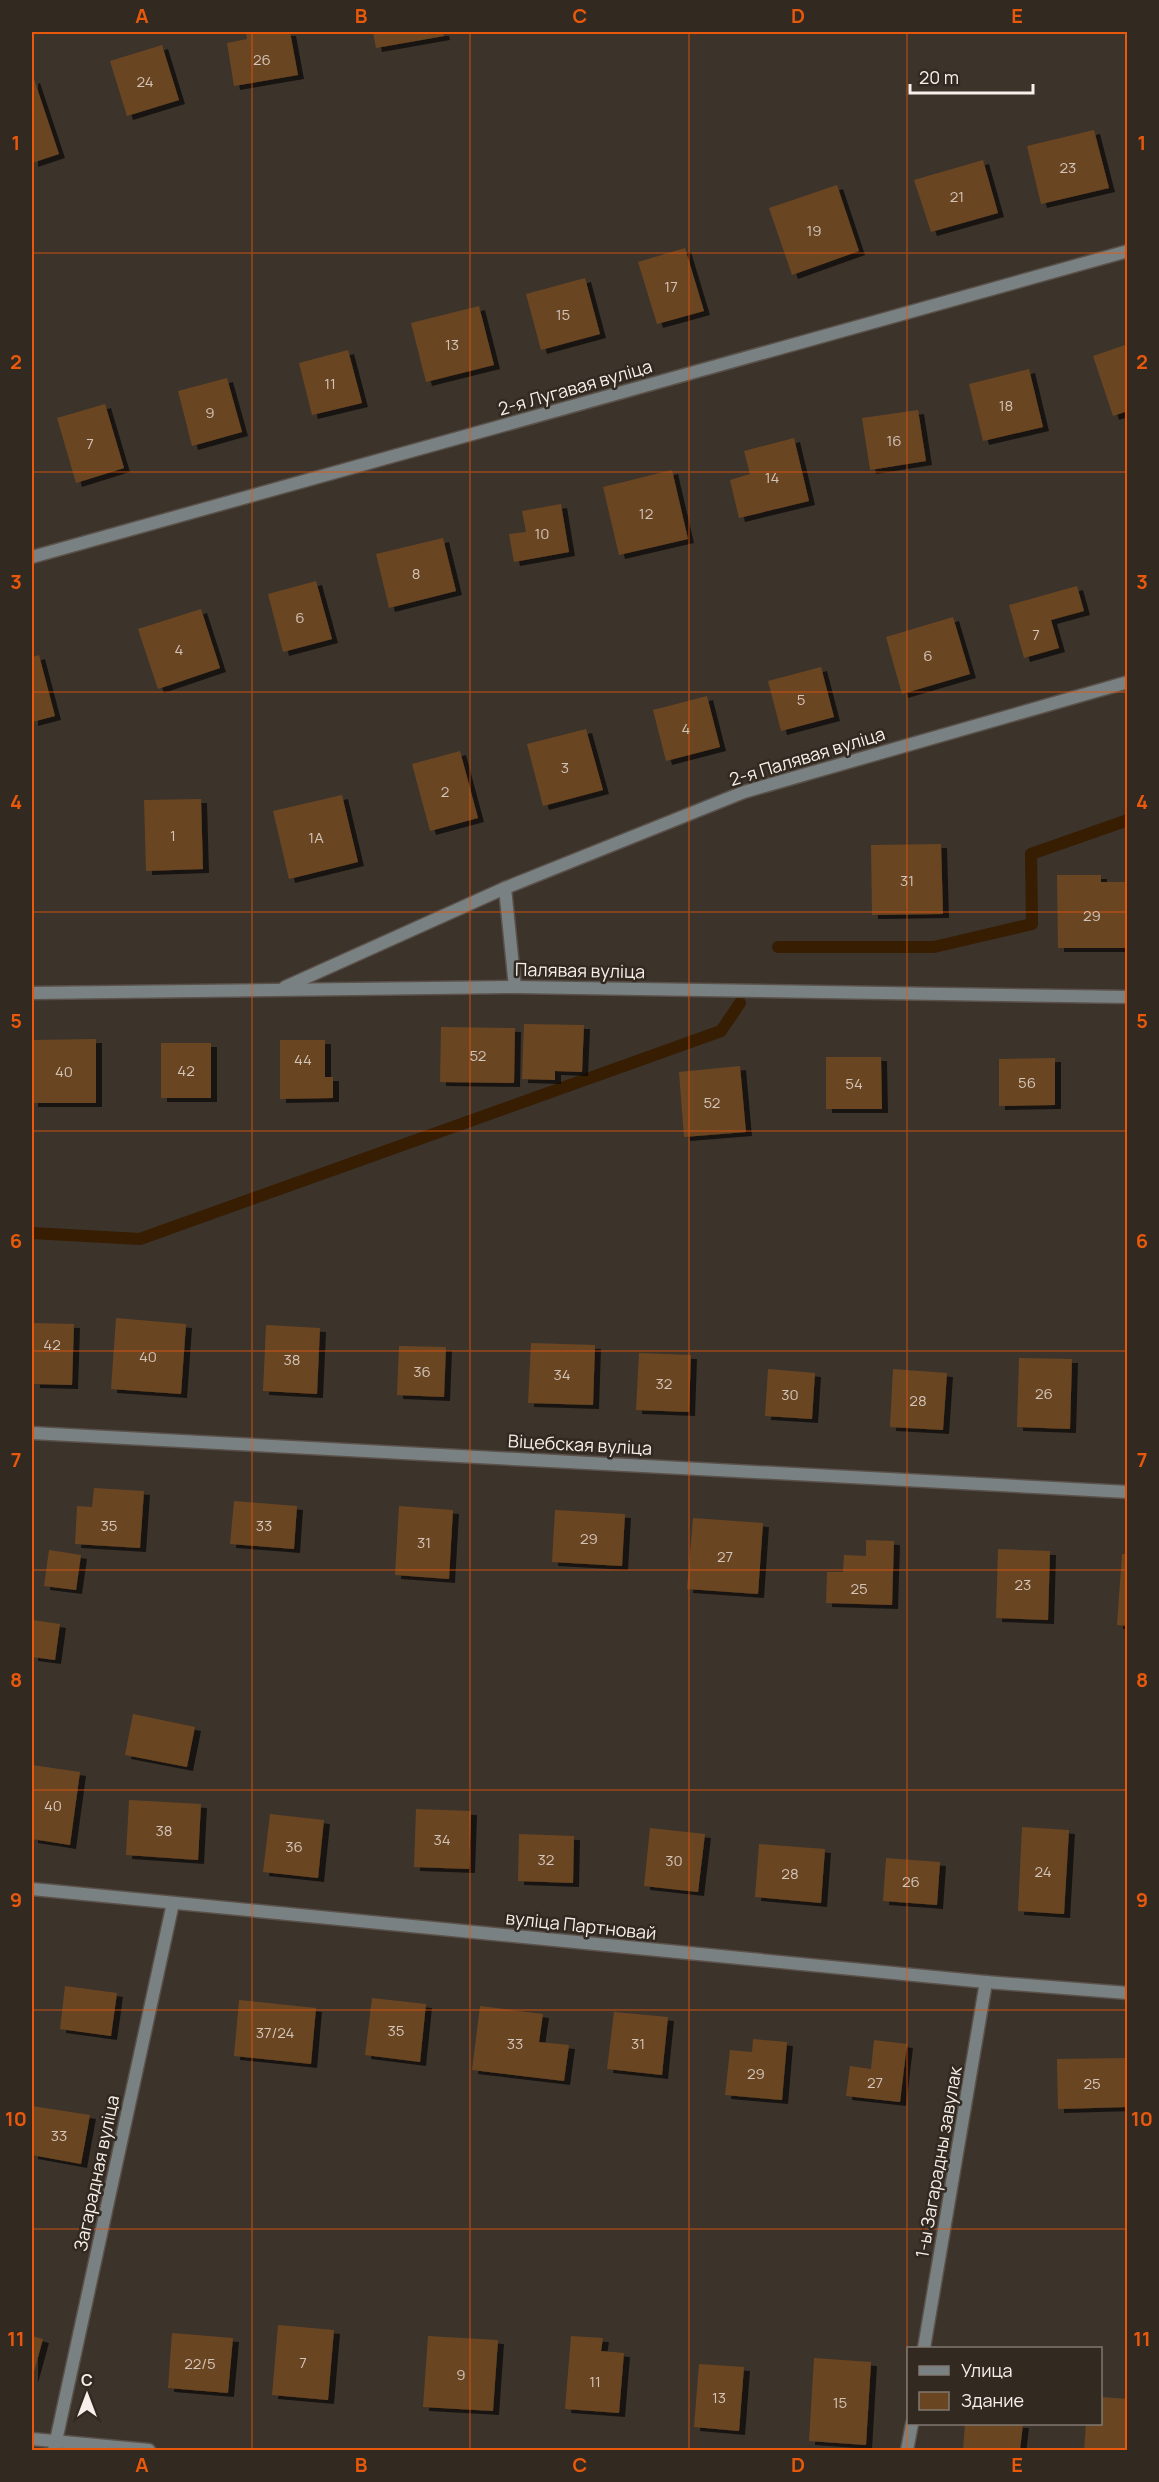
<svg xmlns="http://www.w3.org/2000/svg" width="1159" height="2482" font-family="Manrope,sans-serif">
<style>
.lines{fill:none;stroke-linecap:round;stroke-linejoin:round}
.stream{stroke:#371d02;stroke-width:12}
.building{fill:#6a4522;filter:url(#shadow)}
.minor-casing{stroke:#5a514a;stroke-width:15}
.minor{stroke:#7a8182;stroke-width:12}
.grid{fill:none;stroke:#e8590c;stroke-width:1.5;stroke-opacity:0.55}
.labels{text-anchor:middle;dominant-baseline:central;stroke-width:5;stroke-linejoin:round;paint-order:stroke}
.number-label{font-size:15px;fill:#d3c4b8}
.street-label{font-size:18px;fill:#f6efea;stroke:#322921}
.neatline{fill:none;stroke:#e8590c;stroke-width:2}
.grid-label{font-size:20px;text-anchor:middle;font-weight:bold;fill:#e8590c}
</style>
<defs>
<filter id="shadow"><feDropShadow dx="6" dy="4" stdDeviation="0" flood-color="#0009"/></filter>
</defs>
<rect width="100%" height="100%" fill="#3c332b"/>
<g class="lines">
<!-- stream -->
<g class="stream">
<path d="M778,947H934L1032,924L1031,854L1128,820"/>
<path d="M32,1233L140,1239L721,1031L740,1003"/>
</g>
</g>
<!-- building -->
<g class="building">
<path d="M246,32H290L298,75L234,86L227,43L247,39Z"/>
<path d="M373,32H443L444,36L376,48Z"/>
<path d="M162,45L179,100L127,116L110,61Z"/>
<path d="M34,79L59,154L32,163V80Z"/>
<path d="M1094,130L1109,188L1041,204L1027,146Z"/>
<path d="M983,160L998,213L931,232L914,180Z"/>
<path d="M837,185L859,251L792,275L769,208Z"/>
<path d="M685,248L704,311L657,324L638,262Z"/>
<path d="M585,278L600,334L541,350L526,294Z"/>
<path d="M479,306L494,365L426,382L411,323Z"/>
<path d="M1128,344V411L1113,416L1093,356Z"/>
<path d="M348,350L362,403L312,415L299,363Z"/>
<path d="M1029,369L1043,427L983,441L969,384Z"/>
<path d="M227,378L242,432L192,446L178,391Z"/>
<path d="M105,404L124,468L76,483L57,418Z"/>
<path d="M918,410L926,461L870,470L862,418Z"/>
<path d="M794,438L809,501L739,518L730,480L750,474L744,451Z"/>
<path d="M672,470L688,539L619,555L603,487Z"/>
<path d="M561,504L569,552L514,562L509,534L526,532L522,511Z"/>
<path d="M443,538L456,591L389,608L376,554Z"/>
<path d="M316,581L332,639L283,652L268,594Z"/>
<path d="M1077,586L1084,611L1051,620L1059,648L1024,658L1009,605Z"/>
<path d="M201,609L220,668L158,689L138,629Z"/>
<path d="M953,617L970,674L902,694L886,637Z"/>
<path d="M39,655L55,716L32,722V657Z"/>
<path d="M821,667L834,717L781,731L768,681Z"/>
<path d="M707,696L720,747L666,761L653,710Z"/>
<path d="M586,729L603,790L543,806L527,744Z"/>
<path d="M460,751L478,818L430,831L412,764Z"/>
<path d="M342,795L358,862L289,879L273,811Z"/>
<path d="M201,799L203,869L146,871L144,800Z"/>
<path d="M941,844L943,914L872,915L871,845Z"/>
<path d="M1057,875H1101V882H1128V948H1058Z"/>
<path d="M524,1024L584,1025L582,1072L555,1071V1080L522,1079Z"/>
<path d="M441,1027L515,1028L514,1083L440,1082Z"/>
<path d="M96,1039V1103H32V1040Z"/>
<path d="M280,1040H325V1077H333V1098L280,1099Z"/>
<rect x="161" y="1043" width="50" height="55"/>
<path d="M826,1057H881L882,1109H826Z"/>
<path d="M1055,1058V1105L999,1106V1059Z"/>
<path d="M740,1066L746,1132L684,1137L679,1072Z"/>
<path d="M116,1318L186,1324L181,1394L111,1389Z"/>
<path d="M32,1323L74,1324L72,1385L34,1384Z"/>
<path d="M266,1325L320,1328L317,1394L263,1391Z"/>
<path d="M531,1343L595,1345L593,1405L528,1403Z"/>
<path d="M399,1346L446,1347L444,1397L397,1395Z"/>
<path d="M639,1353L691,1355L689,1412L636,1410Z"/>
<path d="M1019,1358L1072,1359L1070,1429L1017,1427Z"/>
<path d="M768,1369L815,1373L812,1419L765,1416Z"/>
<path d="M893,1369L947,1373L943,1430L890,1427Z"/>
<path d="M94,1488L144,1491L140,1548L75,1544L77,1506L92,1507Z"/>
<path d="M234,1501L297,1506L294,1549L230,1544Z"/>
<path d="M399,1506L453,1510L449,1579L395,1575Z"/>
<path d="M555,1510L625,1514L622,1566L552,1562Z"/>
<path d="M693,1518L763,1523L758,1594L687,1589Z"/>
<path d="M866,1540L894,1541L892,1605L826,1603L827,1572H843L844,1555L866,1556Z"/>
<path d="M998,1549L1050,1551L1048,1620L996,1618Z"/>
<path d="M49,1550L81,1555L76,1590L44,1586Z"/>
<path d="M1122,1554H1128V1626L1117,1625Z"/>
<path d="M32,1620L60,1624L55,1660L32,1657Z"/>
<path d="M133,1714L195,1727L187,1767L125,1755Z"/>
<path d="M32,1765L80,1772L70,1845L32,1839Z"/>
<path d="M129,1800L201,1804L198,1860L126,1855Z"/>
<path d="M416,1809L471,1811L469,1869L414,1867Z"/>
<path d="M270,1814L324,1820L318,1878L263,1872Z"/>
<path d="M1022,1827L1069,1830L1064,1914L1018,1911Z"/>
<path d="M650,1828L705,1834L698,1892L644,1886Z"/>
<path d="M519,1834L574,1836L573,1883L518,1881Z"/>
<path d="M759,1844L825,1849L821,1903L755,1897Z"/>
<path d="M886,1858L940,1862L937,1905L883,1901Z"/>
<path d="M65,1986L117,1993L111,2036L60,2029Z"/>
<path d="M372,1998L426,2004L420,2062L365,2055Z"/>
<path d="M239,2000L316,2008L311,2064L234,2056Z"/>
<path d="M480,2006L543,2014L539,2042L569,2045L564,2081L472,2070Z"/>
<path d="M614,2012L668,2017L662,2075L607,2069Z"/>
<path d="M753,2039L787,2042L782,2100L725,2095L730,2050L752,2052Z"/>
<path d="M874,2040L907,2044L900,2102L846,2096L850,2066L871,2069Z"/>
<path d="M1128,2058V2107L1058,2109L1057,2059Z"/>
<path d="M32,2106L90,2115L81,2164L32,2155Z"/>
<path d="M278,2325L334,2330L328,2400L272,2395Z"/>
<path d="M172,2333L233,2338L228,2393L168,2388Z"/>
<path d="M32,2336L43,2339L32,2379Z"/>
<path d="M428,2336L498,2340L493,2411L423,2407Z"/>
<path d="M571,2336L603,2338L601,2351L624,2353L619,2413L565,2409Z"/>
<path d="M814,2358L871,2362L866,2445L809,2441Z"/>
<path d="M699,2364L744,2367L739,2431L694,2427Z"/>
<path d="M1100,2397L1128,2399V2450H1084L1086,2424H1100Z"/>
<path d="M965,2424H1023L1020,2450H963Z"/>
</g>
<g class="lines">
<defs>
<g id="minor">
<path d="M32,557L1128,251"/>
<path d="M285,987L505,888"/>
<path d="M515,987L505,888L744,792L1128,682"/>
<path d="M32,993L515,987L1128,997"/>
<path d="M32,1433L1128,1492"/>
<path d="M32,1889L986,1982L1128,1993"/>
<path d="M924,2348L986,1982"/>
<path d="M32,2439L149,2450"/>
<path d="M54,2450L173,1903"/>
<path d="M907,2450L912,2424"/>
</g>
</defs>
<!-- minor casing -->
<use href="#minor" class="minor-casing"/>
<!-- minor -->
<use href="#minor" class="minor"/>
</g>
<!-- grid -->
<path class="grid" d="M252,32V2450M470,32V2450M689,32V2450M907,32V2450M32,253H1128M32,472H1128M32,692H1128M32,912H1128M32,1131H1128M32,1351H1128M32,1570H1128M32,1790H1128M32,2010H1128M32,2229H1128"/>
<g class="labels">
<!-- number labels -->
<g class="number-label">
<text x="262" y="59">26</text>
<text x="145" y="81">24</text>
<text x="1068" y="167">23</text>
<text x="957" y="196">21</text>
<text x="814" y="230">19</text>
<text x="671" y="286">17</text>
<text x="563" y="314">15</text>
<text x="452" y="344">13</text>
<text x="330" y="383">11</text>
<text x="1006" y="405">18</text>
<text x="210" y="412">9</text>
<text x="894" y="440">16</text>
<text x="90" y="443">7</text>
<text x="772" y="477">14</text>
<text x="646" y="513">12</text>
<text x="542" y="533">10</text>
<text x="416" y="573">8</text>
<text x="300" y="617">6</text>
<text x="1036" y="634">7</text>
<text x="179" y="649">4</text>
<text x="928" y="655">6</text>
<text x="801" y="699">5</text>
<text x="686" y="728">4</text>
<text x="565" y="767">3</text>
<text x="445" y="791">2</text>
<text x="173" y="835">1</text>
<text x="316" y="837">1А</text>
<text x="907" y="880">31</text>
<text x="1092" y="915">29</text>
<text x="478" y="1055">52</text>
<text x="303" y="1059">44</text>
<text x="186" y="1070">42</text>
<text x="64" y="1071">40</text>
<text x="1027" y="1082">56</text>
<text x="854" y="1083">54</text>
<text x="712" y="1102">52</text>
<text x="52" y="1344">42</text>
<text x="148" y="1356">40</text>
<text x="292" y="1359">38</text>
<text x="422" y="1371">36</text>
<text x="562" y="1374">34</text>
<text x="664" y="1383">32</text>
<text x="1044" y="1393">26</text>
<text x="790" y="1394">30</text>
<text x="918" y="1400">28</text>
<text x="109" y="1525">35</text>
<text x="264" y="1525">33</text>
<text x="589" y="1538">29</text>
<text x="424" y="1542">31</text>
<text x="725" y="1556">27</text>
<text x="1023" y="1584">23</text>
<text x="859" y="1588">25</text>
<text x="53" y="1805">40</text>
<text x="164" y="1830">38</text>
<text x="442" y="1839">34</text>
<text x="294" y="1846">36</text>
<text x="546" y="1859">32</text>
<text x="674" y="1860">30</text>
<text x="1043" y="1871">24</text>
<text x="790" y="1873">28</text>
<text x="911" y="1881">26</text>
<text x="396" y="2030">35</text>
<text x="275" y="2032">37/24</text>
<text x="515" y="2043">33</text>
<text x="638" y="2043">31</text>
<text x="756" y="2073">29</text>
<text x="875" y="2082">27</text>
<text x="1092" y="2083">25</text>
<text x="59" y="2135">33</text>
<text x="303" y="2362">7</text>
<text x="200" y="2363">22/5</text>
<text x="461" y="2374">9</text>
<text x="595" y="2381">11</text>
<text x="719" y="2397">13</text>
<text x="840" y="2402">15</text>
</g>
<!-- street labels -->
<g class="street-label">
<text transform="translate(575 387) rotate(-16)">2-я Лугавая вуліца</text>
<text transform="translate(807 756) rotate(-17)">2-я Палявая вуліца</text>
<text transform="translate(580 970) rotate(1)">Палявая вуліца</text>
<text transform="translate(580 1444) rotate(3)">Віцебская вуліца</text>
<text transform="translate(581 1925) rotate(6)">вуліца Партновай</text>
<text transform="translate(938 2162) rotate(-80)">1-ы Загарадны завулак</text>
<text transform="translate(96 2173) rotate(-78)">Загарадная вуліца</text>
</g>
</g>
<!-- border -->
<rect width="1159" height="2482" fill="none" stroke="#322921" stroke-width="66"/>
<!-- legend -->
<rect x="907" y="2347" width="195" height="78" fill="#322921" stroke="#807871" stroke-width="1.5"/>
<rect x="919" y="2366" width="30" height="9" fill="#7a8182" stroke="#807871" stroke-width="1.5"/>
<text x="961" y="2377" font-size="18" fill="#f6efea">Улица</text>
<rect x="919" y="2392" width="30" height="18" fill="#6a4522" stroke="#807871" stroke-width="1.5"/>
<text x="961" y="2407" font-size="18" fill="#f6efea">Здание</text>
<!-- north arrow -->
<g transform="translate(87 2395)" stroke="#322921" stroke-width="4.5" paint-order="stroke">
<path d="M0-4.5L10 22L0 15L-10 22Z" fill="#f6efea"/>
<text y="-9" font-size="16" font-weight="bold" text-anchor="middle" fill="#f6efea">С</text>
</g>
<!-- scale -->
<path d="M910 84v9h123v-9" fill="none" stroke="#f6efea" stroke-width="3"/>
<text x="919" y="84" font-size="18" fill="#f6efea" stroke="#322921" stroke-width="4.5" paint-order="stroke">20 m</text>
<rect x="33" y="33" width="1093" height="2416" class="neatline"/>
<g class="grid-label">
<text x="142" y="23">A</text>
<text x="361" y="23">B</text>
<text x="580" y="23">C</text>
<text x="798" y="23">D</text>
<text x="1017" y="23">E</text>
<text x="16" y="150">1</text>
<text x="1142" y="150">1</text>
<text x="16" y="369">2</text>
<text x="1142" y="369">2</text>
<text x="16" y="589">3</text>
<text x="1142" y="589">3</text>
<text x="16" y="809">4</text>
<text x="1142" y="809">4</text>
<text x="16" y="1028">5</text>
<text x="1142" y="1028">5</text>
<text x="16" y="1248">6</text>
<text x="1142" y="1248">6</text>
<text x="16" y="1467">7</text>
<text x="1142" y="1467">7</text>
<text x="16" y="1687">8</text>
<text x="1142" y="1687">8</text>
<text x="16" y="1907">9</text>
<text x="1142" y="1907">9</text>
<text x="16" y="2126">10</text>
<text x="1142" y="2126">10</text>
<text x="16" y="2346">11</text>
<text x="1142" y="2346">11</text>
<text x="142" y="2472">A</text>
<text x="361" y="2472">B</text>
<text x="580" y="2472">C</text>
<text x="798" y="2472">D</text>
<text x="1017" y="2472">E</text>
</g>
</svg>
